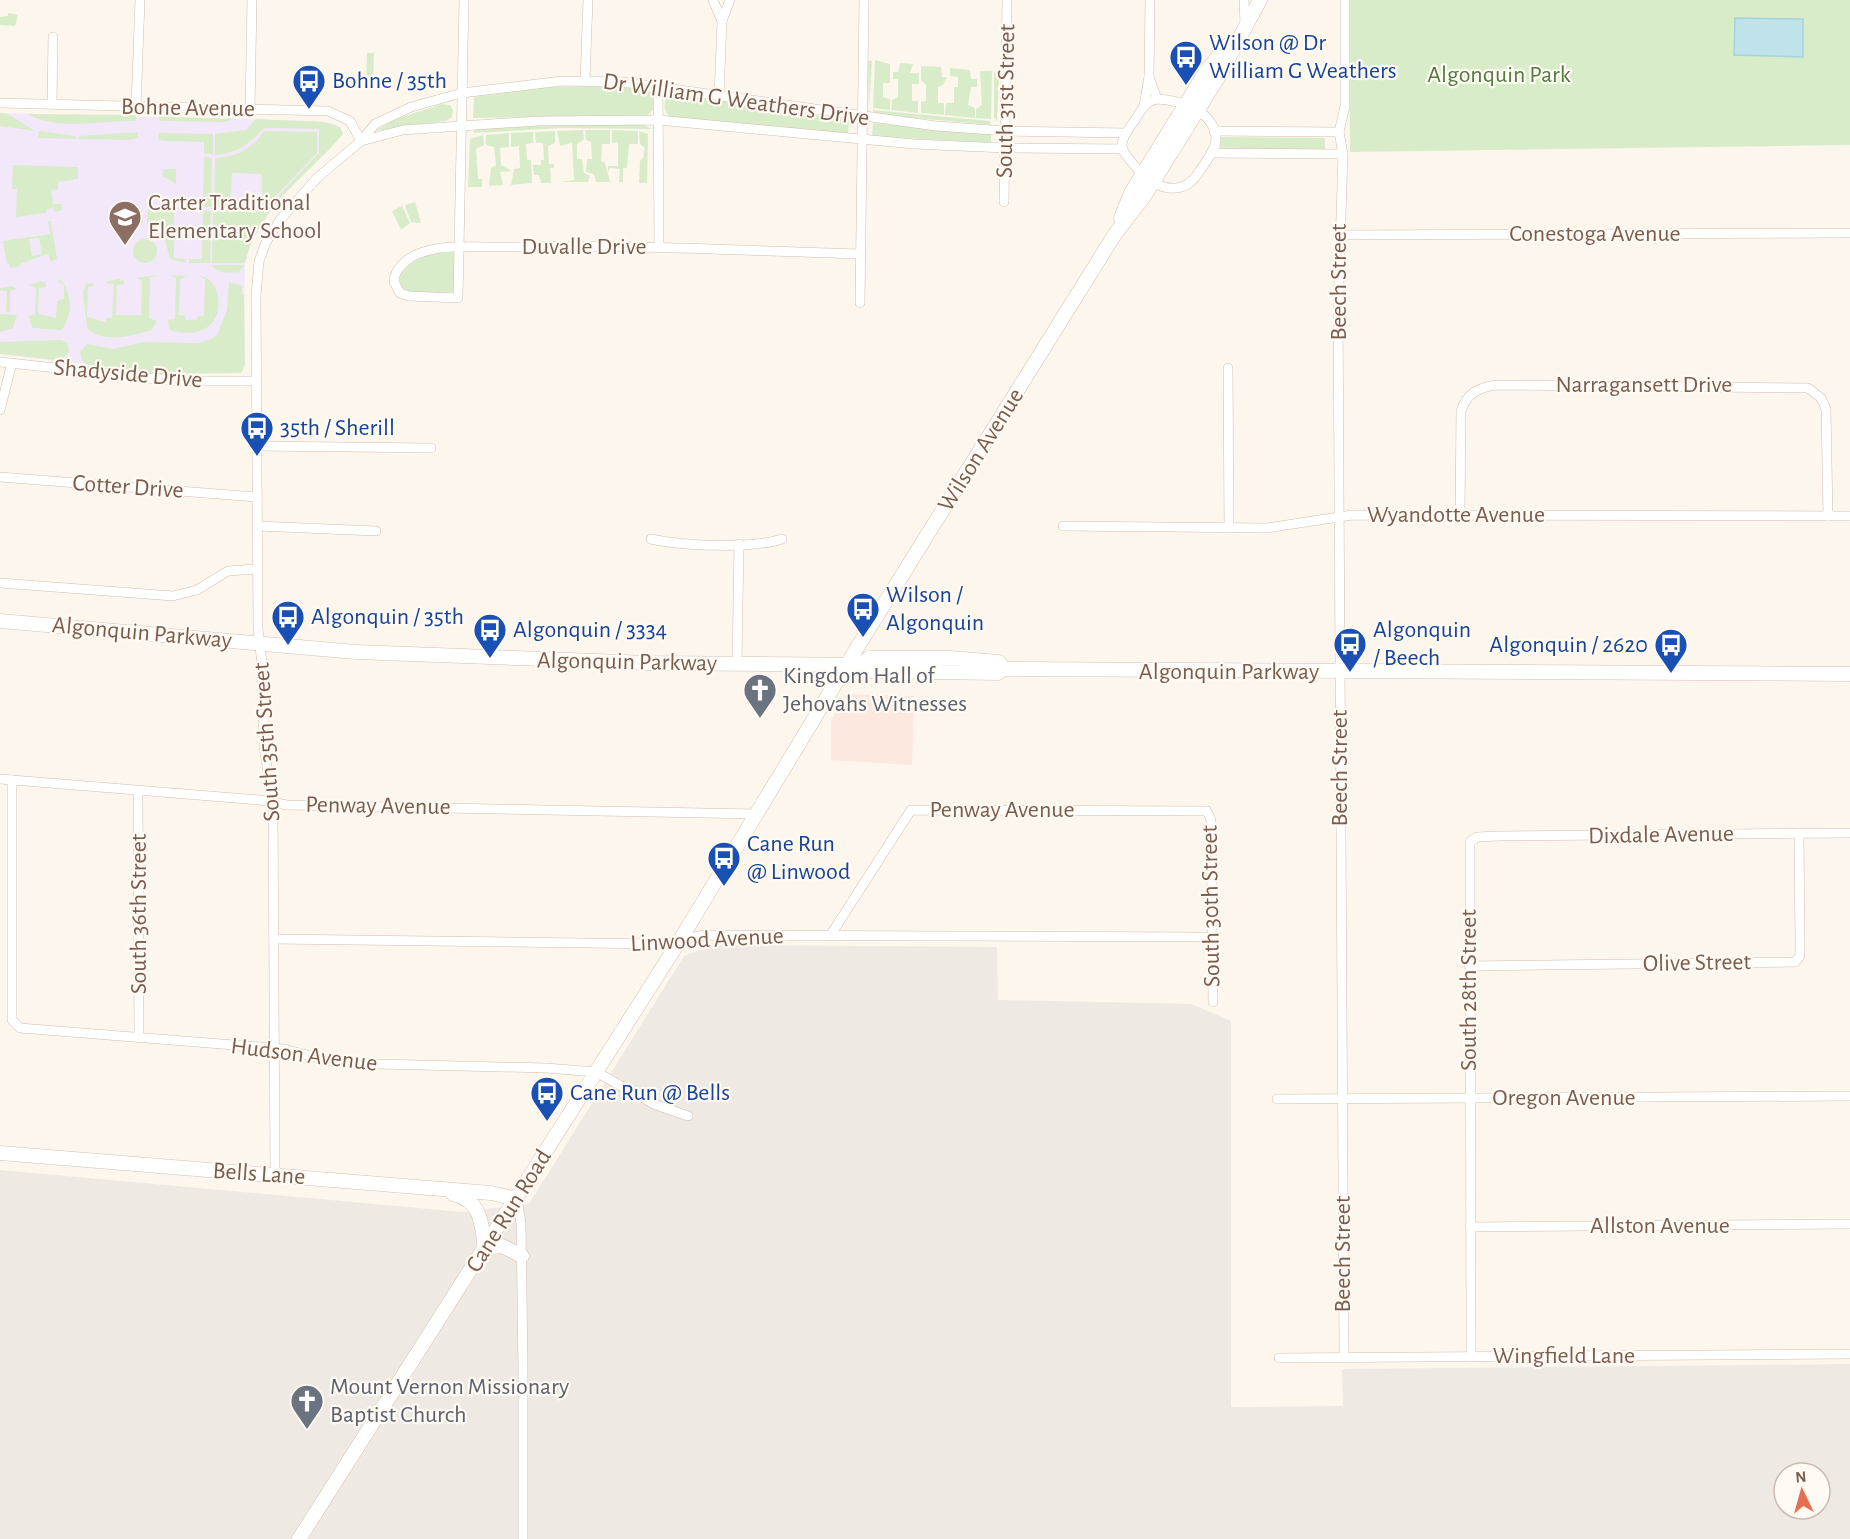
<svg xmlns="http://www.w3.org/2000/svg" width="1850" height="1539" font-family="'Alegreya Sans',sans-serif">
<style>
.commercial{fill:#fde8e0}
.industrial{fill:#efe9e4;fill-rule:evenodd}
.education{fill:#f3e8fa}
.green{fill:#d8ecc9;fill-rule:evenodd}
.water{fill:#bfe3e8;stroke:#a5d3da;stroke-width:1.5}
.lines{fill:none;stroke-linecap:round;stroke-linejoin:round}
.street-casing{stroke:#d1beb0;stroke-width:10}
.secondary-casing{stroke:#d6c0b0;stroke-width:15}
.street{stroke:#fff;stroke-width:9}
.secondary{stroke:#fff;stroke-width:14}
.labels{text-anchor:middle;dominant-baseline:central;stroke-width:4.5;stroke-linejoin:round;paint-order:stroke}
.transit-label{font-size:24px;fill:#164399;stroke:#fffaf3;text-anchor:start}
.park-label{font-size:24px;fill:#537a41;stroke:#fffaf3}
.street-label{font-size:24px;fill:#7a5c4d;stroke:#fffaf3}
.education-label{font-size:24px;fill:#785e54;stroke:#fffaf3;text-anchor:start}
.worship-label{font-size:24px;fill:#5b616d;stroke:#fffaf3;text-anchor:start}
</style>
<rect width="100%" height="100%" fill="#fdf6ec"/>
<!-- commercial -->
<path class="commercial" d="M845,694L914,696L912,765L831,760V721Z"/>
<!-- industrial -->
<path class="industrial" d="M714,945L997,947L998,1000L1192,1004L1231,1021V1407L1343,1406L1342,1369L1850,1364V1539H0V1170L462,1212L529,1204L684,956ZM1784,1473H1820V1509H1784Z"/>
<!-- education -->
<path class="education" d="M0,113L316,121L335,124L342,129V135L278,200L252,240L245,263L243,371L161,374L0,354Z"/>
<!-- green -->
<g class="green">
<path d="M1349,0H1850V145L1350,152Z"/>
<path d="M8,13L18,15L15,26L0,25V17L8,16Z"/>
<path d="M367,53H374L373,82L369,87H366Z"/>
<path d="M875,60L890,64V83H883V97L890,99V110L873,108Z"/>
<path d="M868,61H872L869,108Z"/>
<path d="M900,63L913,64L910,73H919V84H912V101H918V113L891,110L892,100L898,97V79H893V72H898Z"/>
<path d="M921,66L941,67L942,77H947L943,85L938,87V103H944V115L921,113V102L926,101V85L921,80Z"/>
<path d="M950,68L970,70L971,79H977V87H971L968,105L975,108V118L945,115L946,103H954V87H958V77L950,76Z"/>
<path d="M980,71H992L991,119L976,118V109L982,105Z"/>
<path d="M994,72L999,80L997,121L994,118Z"/>
<path d="M593,86L648,89L653,96V110L647,116L473,118L474,97L549,87Z"/>
<path d="M670,93L849,120L848,134L671,117C662,112 663,99 670,93Z"/>
<path d="M442,104L450,105L453,110L452,117L446,121L375,131L396,119Z"/>
<path d="M873,110L990,121L991,125L873,114Z"/>
<path d="M0,113L8,114L35,131L0,126Z"/>
<path d="M28,114L136,115V121C100,120 61,132 28,114Z"/>
<path d="M159,116L168,117L234,119L224,122L159,121Z"/>
<path d="M256,119L325,122L340,127L343,134C307,177 259,205 245,263H212L213,211H264L319,153V129L264,128C250,143 237,154 215,155V134L246,130Z"/>
<path d="M873,123L991,134V143L872,136Z"/>
<path d="M561,124L645,125L652,129L562,128L474,133L473,129Z"/>
<path d="M583,130L584,139L577,144V159H582L584,173L590,176L588,182H561L574,180L572,143L560,146L557,131Z"/>
<path d="M585,130H610V144H602L601,161L605,163L610,182H596L594,174L586,172L587,159H592L591,142L586,140Z"/>
<path d="M612,130L638,131V144H629L627,168H623V182H619L620,169L610,168L608,172V166H618V145L617,142L612,143Z"/>
<path d="M39,131L76,136V139L38,138Z"/>
<path d="M264,131L317,132V153L265,207L262,209V174L232,173L230,208L214,207L215,158C235,157 253,149 264,131Z"/>
<path d="M555,131V143L548,146L549,164H554V168H550L551,183H541L539,175H534L533,165H541V160H544L543,143H536L535,132Z"/>
<path d="M639,131L648,134L647,183H639L640,161L643,158L645,148L640,144Z"/>
<path d="M138,132L137,138L130,140L79,139V136Z"/>
<path d="M533,132V143L526,144L527,160H531L532,183L511,185L514,169L520,168L519,146L511,147V133Z"/>
<path d="M159,133L213,134V154H204V142L164,141L158,139Z"/>
<path d="M509,133V147L500,148L501,165L512,171L500,172L503,185L489,186L491,168L496,165L494,147L486,145V135Z"/>
<path d="M483,135L484,145L476,149L478,179H482V187H468L470,139Z"/>
<path d="M1221,137L1325,138V152L1220,151Z"/>
<path d="M204,157L212,158L211,207H203Z"/>
<path d="M13,165L78,167V179L58,182V189L51,190L53,204H61L62,210L55,212L53,208L47,209L46,213L16,217L17,189H12Z"/>
<path d="M163,169H176V184L162,176Z"/>
<path d="M415,202L421,223L411,222L405,205Z"/>
<path d="M402,206L410,223L401,230L392,211Z"/>
<path d="M126,210H142L143,223L133,226Z"/>
<path d="M148,210L174,212V258L186,259V263L170,259L165,240L147,225Z"/>
<path d="M203,210L211,211L210,263H189V259H202Z"/>
<path d="M48,221H51L57,259L51,261L48,254L20,264L19,267L10,268L9,264H7L3,241L50,234ZM39,238L42,254L32,256L29,239Z"/>
<circle cx="145" cy="251" r="12"/>
<path d="M452,252L455,255L453,292H407L401,289L399,277C411,257 430,254 452,252Z"/>
<path d="M212,265H242L244,266L239,272C230,273 216,274 212,265Z"/>
<path d="M157,275L150,278L149,318L157,321L152,330C134,336 102,344 87,328L83,292L86,284L92,283L95,286L88,287L87,317L105,322L106,318H112L114,284H107V281L120,279L124,281V284L117,285L116,315H141L142,281L136,278Z"/>
<path d="M169,275L187,276L180,279L179,315L185,316L186,320H196L198,316H204L205,279L198,276C223,275 232,333 187,333C180,332 174,333 169,329L168,320L175,319L176,278Z"/>
<path d="M60,279C73,296 73,312 62,330L33,328L28,316L35,314L36,288L29,285L41,281L46,283V287L39,288L38,314L56,318L57,301L64,299V285L57,282Z"/>
<path d="M229,283L242,285V295H244L245,365L241,373L161,374L87,365L82,360L80,352L87,344L113,349L143,342L199,343L211,339L217,335L227,310Z"/>
<path d="M13,286L17,289L10,291V312H6L7,291L0,290V288Z"/>
<path d="M0,314L17,315L13,328L0,332Z"/>
<path d="M61,340L67,343L69,350L66,356L57,360L0,354V342Z"/>
</g>
<!-- water -->
<path class="water" d="M1735,18L1803,19V57L1734,55Z"/>
<g class="lines">
<defs>
<g id="street">
<path d="M464,0C462,99 460,198 458,298L409,296L400,293L394,282C394,269 408,257 420,253C448,243 485,248 515,247C630,244 745,251 861,254"/>
<path d="M713,0L722,21"/>
<path d="M1244,0L1245,24"/>
<path d="M1149,77L1150,0"/>
<path d="M585,81L588,0"/>
<path d="M658,87L659,248"/>
<path d="M719,96L722,21L730,0"/>
<path d="M1157,99C1179,100 1216,111 1216,140C1215,151 1205,163 1199,172C1179,204 1146,183 1130,160C1126,155 1121,150 1122,144C1123,135 1130,127 1135,120C1141,110 1145,102 1157,99Z"/>
<path d="M0,103L328,111L350,121L361,141"/>
<path d="M52,104L53,37"/>
<path d="M1144,106L1149,77L1157,99"/>
<path d="M136,107L140,0"/>
<path d="M250,109L252,0"/>
<path d="M1214,131L1339,132"/>
<path d="M361,141L403,130L461,126L539,121L658,120L914,144L1006,148L1122,149"/>
<path d="M1211,153L1343,154"/>
<path d="M1004,202L1007,0"/>
<path d="M1339,235L1850,233"/>
<path d="M860,303L864,0"/>
<path d="M0,362L176,381H256"/>
<path d="M1228,368L1229,528"/>
<path d="M0,410L12,363"/>
<path d="M257,446L431,448"/>
<path d="M0,477L257,497"/>
<path d="M1460,514L1461,412C1466,393 1478,388 1496,385L1808,388L1821,398L1826,409L1828,516"/>
<path d="M257,526L376,531"/>
<path d="M1063,526L1267,528L1352,515L1850,516"/>
<path d="M651,539C683,546 752,549 782,539"/>
<path d="M0,583L173,596L197,590L228,571L257,569"/>
<path d="M737,663L739,544"/>
<path d="M0,779L260,800L287,805L756,814"/>
<path d="M12,780V1020L20,1028L284,1049L338,1063L546,1068L596,1072L656,1105L688,1116"/>
<path d="M138,791L139,1038"/>
<path d="M830,936L911,810L1207,811L1211,820L1213,1002"/>
<path d="M274,939L662,944L704,935L1213,937"/>
<path d="M1469,966L1795,962L1800,956V948L1799,833"/>
<path d="M1277,1099L1850,1096"/>
<path d="M275,1175L273,803L264,747L262,664L258,628L256,296L259,261L266,242L280,220L317,178L361,141L375,124L411,107L462,93L562,81L622,82L936,126L1006,131L1126,133"/>
<path d="M517,1199L521,1223L523,1368V1539"/>
<path d="M1470,1227L1850,1224"/>
<path d="M1344,1357L1338,309L1343,154L1339,132L1345,106V0"/>
<path d="M1471,1357L1470,842L1477,837L1499,836L1850,833"/>
<path d="M1279,1358L1850,1354"/>
</g>
<g id="secondary">
<path d="M1121,218L1131,193L1207,70L1229,44"/>
<path d="M0,621L356,652L648,663L860,665L869,671L998,673L1004,669L1850,674"/>
<path d="M860,665L869,658H950L999,662L1004,669"/>
<path d="M0,1153L491,1193L517,1199"/>
<path d="M453,1194C482,1201 482,1224 485,1250L500,1245L522,1256"/>
<path d="M299,1539L680,940L863,638L1115,234L1143,198L1219,76L1260,0"/>
</g>
</defs>
<!-- street casing -->
<use href="#street" class="street-casing"/>
<!-- secondary casing -->
<use href="#secondary" class="secondary-casing"/>
<!-- street -->
<use href="#street" class="street"/>
<!-- secondary -->
<use href="#secondary" class="secondary"/>
</g>
<!-- icons -->
<defs>
<symbol id="bus-pin" viewBox="-11 -11 22 30"><path d="M0 17L-7.5 6A9.5 9.5 0 1 1 7.5 6Z" fill="#1a4fb4" stroke="#fffaf3"/><path d="M-5-6H5V4H4V6H2V4H-2V6H-4V4H-5ZM-3.5-4V0h7V-4ZM-3.5 1.2v1.5H-2V1.2ZM2 1.2v1.5H3.5V1.2Z" fill="#fff"/></symbol>
<symbol id="school-pin" viewBox="-11 -11 22 30"><path d="M0 17L-7.5 6A9.5 9.5 0 1 1 7.5 6Z" fill="#8d6e63" stroke="#fffaf3"/><path d="M0-5L7-2L0 1L-7-2ZM-4 1L0 2.5L4 1V4Q0 6-4 4Z" fill="#fff"/></symbol>
<symbol id="church-pin" viewBox="-11 -11 22 30"><path d="M0 17L-7.5 6A9.5 9.5 0 1 1 7.5 6Z" fill="#6b7280" stroke="#fffaf3"/><path d="M-1.2-6h2.4v3.5h3.3v2.4h-3.3V6h-2.4V-.1h-3.3v-2.4h3.3Z" fill="#fff"/></symbol>
</defs>
<g fill-rule="evenodd">
<use href="#bus-pin" x="1167" y="38" width="38" height="52"/>
<use href="#bus-pin" x="290" y="62" width="38" height="52"/>
<use href="#school-pin" x="106" y="198" width="38" height="52"/>
<use href="#bus-pin" x="238" y="409" width="38" height="52"/>
<use href="#bus-pin" x="844" y="590" width="38" height="52"/>
<use href="#bus-pin" x="269" y="598" width="38" height="52"/>
<use href="#bus-pin" x="471" y="611" width="38" height="52"/>
<use href="#bus-pin" x="1331" y="625" width="38" height="52"/>
<use href="#bus-pin" x="1652" y="626" width="38" height="52"/>
<use href="#church-pin" x="741" y="671" width="38" height="52"/>
<use href="#bus-pin" x="705" y="839" width="38" height="52"/>
<use href="#bus-pin" x="528" y="1074" width="38" height="52"/>
<use href="#church-pin" x="288" y="1382" width="38" height="52"/>
</g>
<g class="labels">
<!-- transit labels -->
<g class="transit-label">
<text x="1209" y="43">Wilson @ Dr<tspan x="1209" dy="28">William G Weathers</tspan></text>
<text x="332" y="81">Bohne / 35th</text>
<text x="280" y="428">35th / Sherill</text>
<text x="886" y="595">Wilson /<tspan x="886" dy="28">Algonquin</tspan></text>
<text x="311" y="617">Algonquin / 35th</text>
<text x="513" y="630">Algonquin / 3334</text>
<text x="1373" y="630">Algonquin<tspan x="1373" dy="28">/ Beech</tspan></text>
<text x="1648" y="645" text-anchor="end">Algonquin / 2620</text>
<text x="747" y="844">Cane Run<tspan x="747" dy="28">@ Linwood</tspan></text>
<text x="570" y="1093">Cane Run @ Bells</text>
</g>
<!-- park labels -->
<g class="park-label">
<text x="1499" y="75">Algonquin Park</text>
</g>
<!-- street labels -->
<g class="street-label">
<text transform="translate(736 100) rotate(8)">Dr William G Weathers Drive</text>
<text transform="translate(1006 101) rotate(-89)">South 31st Street</text>
<text transform="translate(188 108) rotate(1)">Bohne Avenue</text>
<text x="1595" y="234">Conestoga Avenue</text>
<text x="584" y="247">Duvalle Drive</text>
<text transform="translate(1339 282) rotate(-90)">Beech Street</text>
<text transform="translate(128 374) rotate(5)">Shadyside Drive</text>
<text x="1644" y="385">Narragansett Drive</text>
<text transform="translate(981 450) rotate(-58)">Wilson Avenue</text>
<text transform="translate(128 487) rotate(4)">Cotter Drive</text>
<text x="1456" y="515">Wyandotte Avenue</text>
<text transform="translate(142 633) rotate(5)">Algonquin Parkway</text>
<text transform="translate(627 662) rotate(1)">Algonquin Parkway</text>
<text x="1229" y="672">Algonquin Parkway</text>
<text transform="translate(267 742) rotate(-94)">South 35th Street</text>
<text transform="translate(1340 768) rotate(-90)">Beech Street</text>
<text transform="translate(378 806) rotate(1)">Penway Avenue</text>
<text x="1002" y="810">Penway Avenue</text>
<text transform="translate(1661 835) rotate(-1)">Dixdale Avenue</text>
<text transform="translate(1211 906) rotate(-91)">South 30th Street</text>
<text transform="translate(139 914) rotate(-90)">South 36th Street</text>
<text transform="translate(707 940) rotate(-3)">Linwood Avenue</text>
<text transform="translate(1697 963) rotate(-1)">Olive Street</text>
<text transform="translate(1469 990) rotate(-90)">South 28th Street</text>
<text transform="translate(304 1055) rotate(7)">Hudson Avenue</text>
<text x="1564" y="1098">Oregon Avenue</text>
<text transform="translate(259 1174) rotate(4)">Bells Lane</text>
<text transform="translate(509 1211) rotate(-58)">Cane Run Road</text>
<text x="1660" y="1226">Allston Avenue</text>
<text transform="translate(1343 1254) rotate(-90)">Beech Street</text>
<text x="1564" y="1356">Wingfield Lane</text>
</g>
<!-- education labels -->
<g class="education-label">
<text x="148" y="203">Carter Traditional<tspan x="148" dy="28">Elementary School</tspan></text>
</g>
<!-- worship labels -->
<g class="worship-label">
<text x="783" y="676">Kingdom Hall of<tspan x="783" dy="28">Jehovahs Witnesses</tspan></text>
<text x="330" y="1387">Mount Vernon Missionary<tspan x="330" dy="28">Baptist Church</tspan></text>
</g>
</g>
<!-- north arrow -->
<g transform="translate(1802 1491) rotate(355)"><circle r="28" fill="#fffaf3" stroke="#cabbb1" stroke-width="1.5"/>
<path d="M0-4.5L10 22L0 15L-10 22Z" fill="#e76f51"/>
<text y="-9" font-size="16" font-weight="bold" text-anchor="middle" fill="#7a5c4d">N</text>
</g>
</svg>
